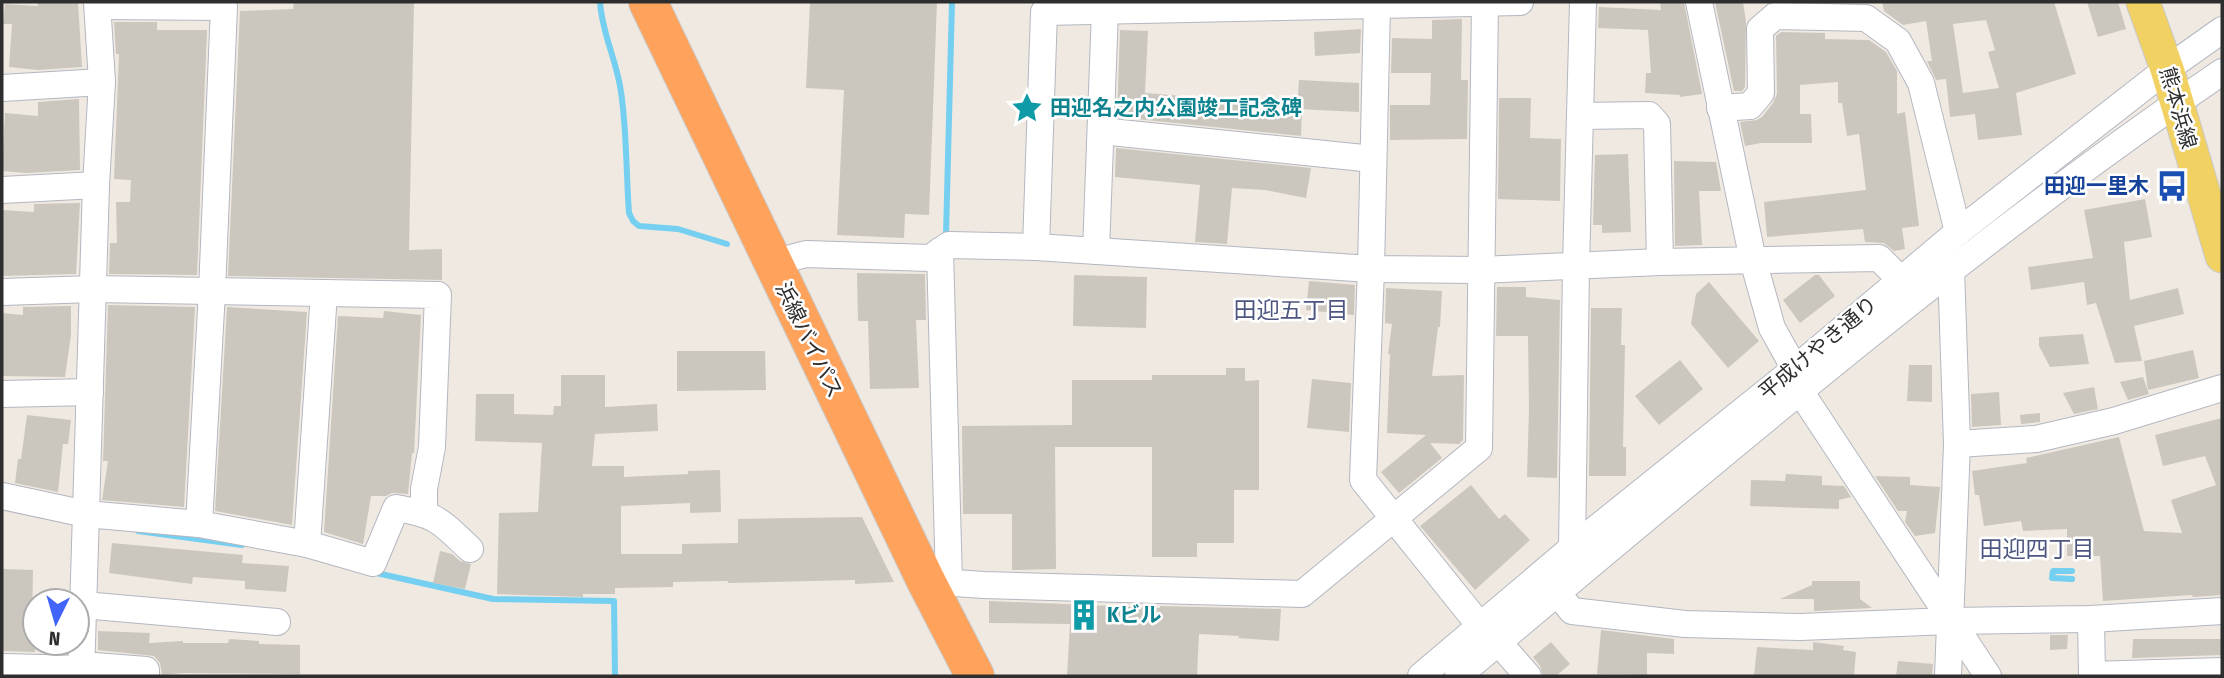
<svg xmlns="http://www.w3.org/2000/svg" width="2224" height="678" font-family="'Fira Sans Condensed','Noto Sans JP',sans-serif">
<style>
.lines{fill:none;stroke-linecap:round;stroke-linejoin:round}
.stream{stroke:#75cff0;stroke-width:6}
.building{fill:#cbc7bf;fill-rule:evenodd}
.minor-casing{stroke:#b4b7c1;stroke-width:28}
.major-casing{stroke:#c9c9c9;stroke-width:35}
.highway-casing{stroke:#c9c9c9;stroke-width:40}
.minor{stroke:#fff;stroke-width:26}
.major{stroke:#f2d163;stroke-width:33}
.highway{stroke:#ffa35c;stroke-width:38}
.labels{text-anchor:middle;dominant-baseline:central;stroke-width:5;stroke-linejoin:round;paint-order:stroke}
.culture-label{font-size:21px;font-weight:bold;fill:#0d838f;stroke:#fff;text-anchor:start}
.street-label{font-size:21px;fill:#2e2e2e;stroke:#fff}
.transit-label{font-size:21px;font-weight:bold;fill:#164399;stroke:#fff;text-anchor:end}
.neighbourhood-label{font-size:23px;fill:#4d5680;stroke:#fff}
</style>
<rect width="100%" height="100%" fill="#efe9e1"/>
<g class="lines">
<!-- stream -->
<g class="stream">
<path d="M600,2C602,34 617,61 621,92C627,132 626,173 629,213L633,221L639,226L678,229L727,244"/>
<path d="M946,235L952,2"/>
<path d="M138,531L242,545"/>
<path d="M2072,571H2053L2052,578L2072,579"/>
<path d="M372,572L493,599L614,601L615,676"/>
</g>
</g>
<!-- building -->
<g class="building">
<path d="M37,2H78L82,67L38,70L9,67L12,24H3L5,4L38,6Z"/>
<path d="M294,2H414L409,250L442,249V280L228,276L240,11L293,9Z"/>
<path d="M810,2H937L929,215L905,214L904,238L837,235L844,90L806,88Z"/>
<path d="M1660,2H1684L1702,94L1680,97V95L1645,93L1646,73H1651L1648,30L1598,28L1599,7L1661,10Z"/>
<path d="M1715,2H1743L1746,22L1745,87L1742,91H1734Z"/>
<path d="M1882,2H2054L2076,74L2016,93L2022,135L1978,140L1975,114L1950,117L1946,79L1936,80L1927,61H1932L1926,21L1903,25L1884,11ZM1986,20L1995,50L1988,52L1999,88L1963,93L1953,24Z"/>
<path d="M2087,2H2118L2126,29L2098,37Z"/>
<path d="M1462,19L1461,80H1468L1467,139L1390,140V105H1430L1431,73H1391L1392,38L1432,39V20Z"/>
<path d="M114,22H157V30H207L197,275L109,274L110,243H117L116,202H130L131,180L114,179L119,54H116Z"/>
<path d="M1361,29L1360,53L1315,56L1314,32Z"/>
<path d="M1120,30L1148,31L1145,93L1183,96V99L1254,104L1253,109H1302L1301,136L1117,117Z"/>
<path d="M1781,32L1825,33V39L1869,40L1886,52L1897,71V114L1905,112L1919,226L1902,228L1905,249L1894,251L1884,243L1865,242L1863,229L1767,237L1764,202L1866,190L1859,134L1847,136L1842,103H1838V82L1800,85V114H1811L1812,143H1761L1745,146L1740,122L1757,120L1762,117L1773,103L1777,94L1776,36Z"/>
<path d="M1299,80L1359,83V112L1297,109Z"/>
<path d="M1499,98H1531L1530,138L1561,139L1560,201L1498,199Z"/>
<path d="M79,99L80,170L27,173L2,171L5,113L38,116V102Z"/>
<path d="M1116,148L1311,168L1306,198L1265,190L1232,188L1227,244L1195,242L1200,185L1115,177Z"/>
<path d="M1628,154L1631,232L1602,233V225H1593L1595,155Z"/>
<path d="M1674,161L1716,162L1721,191H1699L1702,245L1675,246Z"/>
<path d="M2145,199L2152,237L2124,242L2130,300L2178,288L2184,314L2134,326L2142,361L2115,363L2096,303L2087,305L2084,282L2031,290L2028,267L2093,258L2084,210Z"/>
<path d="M80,203L76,274L2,276V210L34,212V204Z"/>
<path d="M857,273L925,274L926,320H916L919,388L870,389L868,321H858Z"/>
<path d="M1074,275L1147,277L1146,328L1073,326Z"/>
<path d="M1815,275H1819L1835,296L1800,323L1783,300Z"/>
<path d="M1309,281L1355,285L1354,315L1306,310Z"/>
<path d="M1709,282L1759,341L1728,368L1691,324L1696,294Z"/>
<path d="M1497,287H1526V297L1560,300L1557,478L1527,477L1529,409L1528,336H1496Z"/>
<path d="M1386,288L1442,291L1440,327H1438L1432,376L1464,375L1463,440L1459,444L1430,443L1442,458L1399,493L1381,472L1426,435L1387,433L1390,354H1388L1392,324L1385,323Z"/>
<path d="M108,305L195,307L184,507L102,500L108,461H103Z"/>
<path d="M71,306V335L65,377L2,376V313L23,315V307Z"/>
<path d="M227,307L307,312L292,525L215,511Z"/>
<path d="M1591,308H1622L1621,345H1625L1623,447H1626V476H1589Z"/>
<path d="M384,311L421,315L414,453H412L408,494L392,493L386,496H371L363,544L324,532L338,316L383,318Z"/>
<path d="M2083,334L2089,364L2050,367L2039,346V337Z"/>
<path d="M2193,350L2199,378L2148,390L2144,361Z"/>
<path d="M677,351H765L766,390L677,391Z"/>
<path d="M1680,360L1703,389L1659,425L1635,396Z"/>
<path d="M1909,365H1932V402L1907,401Z"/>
<path d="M1226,368H1245V381L1259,380V490H1234V543H1197V557H1152V447H1055L1056,569L1012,570V514H963L962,426L1072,425V380H1152V375H1226Z"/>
<path d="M561,375H605V407L657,404L658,431L595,434L592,466H624V477L688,474V471L720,470L721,512L690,513V503L621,506V554H682V544L738,543V519L862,517L894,582L855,584V580L728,583V581L673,582V587L615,588V594H583V597L497,594L499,513L538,512L542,443L475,441L476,394H514V414L553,415L554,406H561Z"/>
<path d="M2143,377L2149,394L2128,400L2120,382Z"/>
<path d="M1312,379L1351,383L1349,432L1307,428Z"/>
<path d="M2094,387L2098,409L2074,414L2063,393Z"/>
<path d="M1999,392L2001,425L1972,427L1971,394Z"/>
<path d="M2040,413V422L2021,424L2020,415Z"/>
<path d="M27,415L71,420L68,444H63L58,492L15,483L18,459H21Z"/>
<path d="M2222,418V595L2193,597L2192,595L2103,601L2100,556H2067V529L2023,531L2021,521L1984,526L1979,495H1975L1972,471L2027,463L2026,458L2119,437L2144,531L2182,533L2171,500L2216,485L2205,456L2163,466L2155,435Z"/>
<path d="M1786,474L1822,476V485L1844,486L1851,497L1839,500V509L1750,506L1751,480L1785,481Z"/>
<path d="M1875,476L1910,477V485L1940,487L1935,533L1915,536L1905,522L1907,511H1898Z"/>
<path d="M1471,485L1499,519L1505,514L1530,540L1475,590L1420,526Z"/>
<path d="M112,543L243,555L242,563L289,566L286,592L245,589V581L193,577L192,584L109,573Z"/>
<path d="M440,551L452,554L460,561L471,564L465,589L433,583Z"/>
<path d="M2,569L33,570L32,625H35V652L2,651Z"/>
<path d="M1812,581H1860V599L1872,608L1814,611V599H1780L1812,585Z"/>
<path d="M989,601L1160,608V606L1281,609L1279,641L1238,638L1239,636L1199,634L1197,676H1067L1070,624L989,623Z"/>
<path d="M1601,630L1674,639V654L1647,653V675L1597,674Z"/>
<path d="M98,631L150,633L149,643L183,641V643H228L229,639L259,641V644L300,645V674L184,673L162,675L160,663L154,656L98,650Z"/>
<path d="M2050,635H2068L2067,649L2050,650Z"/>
<path d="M2133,639H2222V655L2132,658Z"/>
<path d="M1551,642L1570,664L1556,676H1543L1540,666L1533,657Z"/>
<path d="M1813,642L1844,646L1843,650L1856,652L1854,676H1754L1757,647L1813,650Z"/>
<path d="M1898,661L1933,664L1932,676H1896Z"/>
</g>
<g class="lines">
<defs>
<g id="minor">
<path d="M1699,2L1753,260L1772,328L1795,369L1800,391L1988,676"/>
<path d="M1377,5L1371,269L1363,480L1481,627"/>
<path d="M98,6L224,7L212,291L199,524"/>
<path d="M2,88L102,82"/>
<path d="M1720,108L1750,106L1761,93L1760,29L1775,16L1866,18L1898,41L1921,83L1958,232"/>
<path d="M1580,116L1649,115L1657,124L1660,262"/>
<path d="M1101,131L1373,159"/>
<path d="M2,190L96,185"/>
<path d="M1036,247L1044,12L1520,2"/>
<path d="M940,251L949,583"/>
<path d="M1096,251L1105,10"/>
<path d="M772,263L806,254L930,258L949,245L1036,247L1371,269L1480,270L1660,262L1879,258L1901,280"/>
<path d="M2,292L94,289L438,295L432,447L424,489V513"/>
<path d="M2,394L90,392"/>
<path d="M1957,444L2036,439L2114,421L2222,388"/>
<path d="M2,496L86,514L199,524L307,544L373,563L396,508C438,515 440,521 470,549"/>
<path d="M307,544L324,293"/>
<path d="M1572,548L1576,266L1583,2"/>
<path d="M926,581L984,585L1302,594L1479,448L1485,3"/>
<path d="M1557,593L1572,611L1685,624L1800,627L1950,621L2091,619L2222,611"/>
<path d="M83,605L277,622"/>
<path d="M2091,619L2092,675L2222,671"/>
<path d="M1498,642L1528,676"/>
<path d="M82,665L146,670V676"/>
<path d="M2,667L82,669"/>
<path d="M81,676L96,185L102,82L97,2"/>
<path d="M1421,676L1572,548L1795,369L1958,232L2167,69L2222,30"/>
<path d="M1458,676C1707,468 1953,255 2222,72"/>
<path d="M1948,676L1957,444L1951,268"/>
</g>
<path id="major" d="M2143,2L2167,69L2222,256"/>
<path id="highway" d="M648,2L926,581L975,676"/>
</defs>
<!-- minor casing -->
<use href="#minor" class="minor-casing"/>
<!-- major casing -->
<use href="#major" class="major-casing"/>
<!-- highway casing -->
<use href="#highway" class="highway-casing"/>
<!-- minor -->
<use href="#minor" class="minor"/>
<!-- major -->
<use href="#major" class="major"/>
<!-- highway -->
<use href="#highway" class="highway"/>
</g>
<!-- icons -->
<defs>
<symbol id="sight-bare" viewBox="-9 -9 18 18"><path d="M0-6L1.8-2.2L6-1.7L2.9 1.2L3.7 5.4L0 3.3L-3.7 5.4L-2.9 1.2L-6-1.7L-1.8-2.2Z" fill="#0f9aa8" stroke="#fff" stroke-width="2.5" paint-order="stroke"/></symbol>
<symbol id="bus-bare" viewBox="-9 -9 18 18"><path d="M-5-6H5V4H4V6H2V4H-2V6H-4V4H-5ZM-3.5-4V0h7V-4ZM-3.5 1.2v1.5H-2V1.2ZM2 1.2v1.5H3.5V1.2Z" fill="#1a4fb4" stroke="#fff" stroke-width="2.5" paint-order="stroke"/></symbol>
<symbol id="building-bare" viewBox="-9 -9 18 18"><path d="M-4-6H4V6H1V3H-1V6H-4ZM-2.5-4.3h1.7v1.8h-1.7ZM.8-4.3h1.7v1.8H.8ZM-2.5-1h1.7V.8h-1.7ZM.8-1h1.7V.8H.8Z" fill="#0f9aa8" stroke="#fff" stroke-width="2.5" paint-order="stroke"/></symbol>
</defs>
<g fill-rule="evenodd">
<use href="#sight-bare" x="1005" y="86" width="44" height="44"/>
<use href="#bus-bare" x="2150" y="164" width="44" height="44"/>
<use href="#building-bare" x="1062" y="593" width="44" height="44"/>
</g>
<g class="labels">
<!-- culture labels -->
<g class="culture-label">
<text x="1050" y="108">田迎名之内公園竣工記念碑</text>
<text x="1107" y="615">Kビル</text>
</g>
<!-- street labels -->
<g class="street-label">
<text transform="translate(2178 108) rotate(74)">熊本浜線</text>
<text transform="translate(809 340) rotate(64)">浜線バイパス</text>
<text transform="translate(1818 348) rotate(-40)">平成けやき通り</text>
</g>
<!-- transit labels -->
<g class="transit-label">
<text x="2149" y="186">田迎一里木</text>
</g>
<!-- neighbourhood labels -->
<g class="neighbourhood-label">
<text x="1291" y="310">田迎五丁目</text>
<text x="2037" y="549">田迎四丁目</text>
</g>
</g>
<!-- border -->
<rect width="2224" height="678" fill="none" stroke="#2e2e2e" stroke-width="7"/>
<!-- north arrow -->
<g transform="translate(56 622) rotate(185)"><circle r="33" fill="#ffffff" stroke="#ababab" stroke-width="2"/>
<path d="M0-5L12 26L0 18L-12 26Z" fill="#4264fb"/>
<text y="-10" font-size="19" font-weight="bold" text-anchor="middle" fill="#2e2e2e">N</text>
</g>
</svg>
